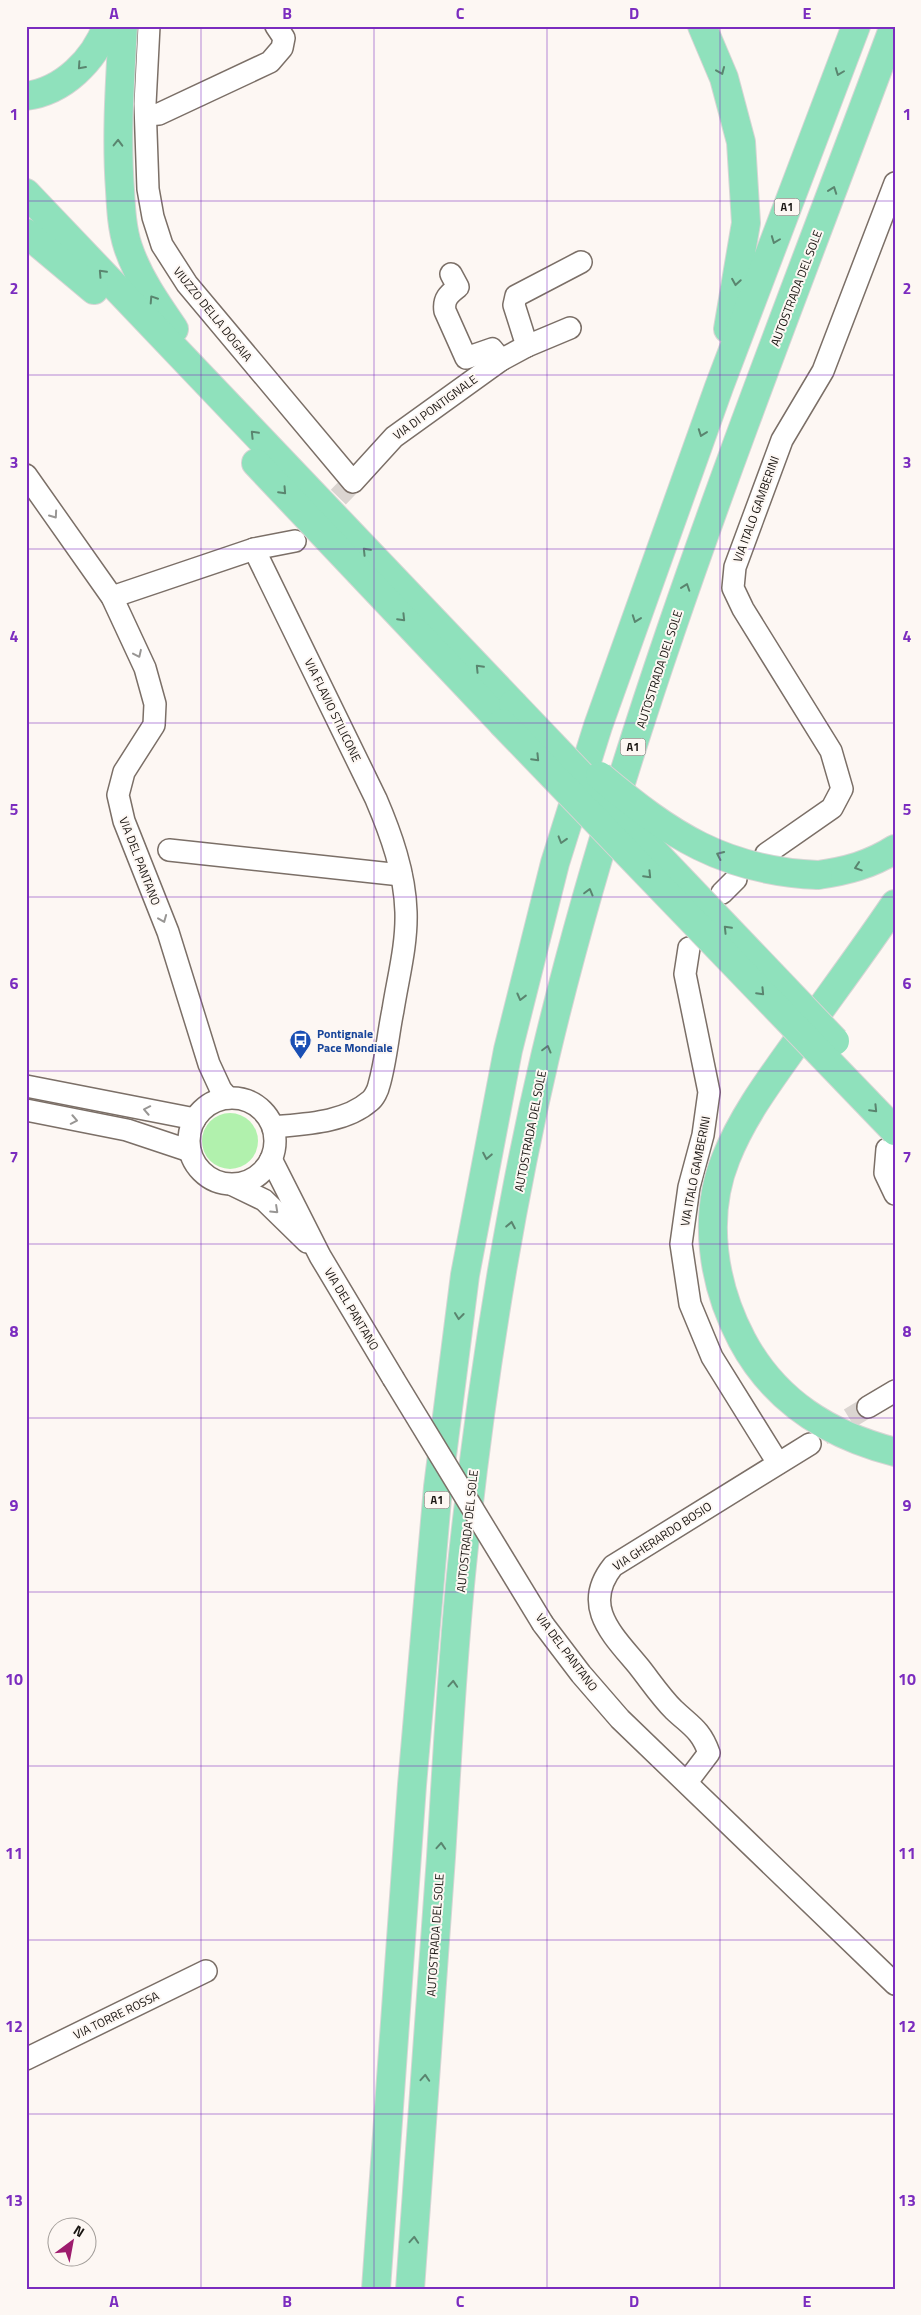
<svg xmlns="http://www.w3.org/2000/svg" width="921" height="2315" font-family="'Titillium Web',sans-serif">
<style>
.green{fill:#b1f1ad}
.lines{fill:none;stroke-linecap:round;stroke-linejoin:round}
.minor-tunnel{stroke:#dbd5d1;stroke-width:21;stroke-dasharray:21 11;stroke-linecap:butt}
.minor-casing{stroke:#7b6f67;stroke-width:24}
.highway-casing{stroke:#d6d5d4;stroke-width:30}
.minor{stroke:#fff;stroke-width:21}
.highway{stroke:#8fe1bc;stroke-width:28}
.minor-bridge-casing{stroke:#7b6f67;stroke-width:24;stroke-linecap:butt}
.highway-bridge-casing{stroke:#d6d5d4;stroke-width:30;stroke-linecap:butt}
.minor-bridge{stroke:#fff;stroke-width:21}
.highway-bridge{stroke:#8fe1bc;stroke-width:28}
.oneway{stroke:#5a856f}
.oneway2{stroke:#989694}
.grid{fill:none;stroke:#7b2cbf;stroke-width:1;stroke-opacity:0.55}
.labels{text-anchor:middle;dominant-baseline:central;stroke-width:4;stroke-linejoin:round;paint-order:stroke}
.shield{fill:#fdf7f3;stroke:#5d5955;stroke-width:1}
.shield-label{font-size:11px;font-weight:bold;fill:#191511}
.street-label{font-size:12px;fill:#191511;stroke:#fdf7f3}
.transit-label{font-size:12px;font-weight:bold;fill:#164399;stroke:#fdf7f3;text-anchor:start}
.neatline{fill:none;stroke:#7b2cbf;stroke-width:2}
.grid-label{font-size:16px;text-anchor:middle;font-weight:bold;fill:#7b2cbf}
</style>
<rect width="100%" height="100%" fill="#fdf7f3"/>
<!-- green -->
<circle class="green" cx="230" cy="1141" r="28"/>
<g class="lines">
<!-- minor-tunnel -->
<g class="minor-tunnel">
<path d="M316,520L353,482"/>
<path d="M822,1435L868,1407"/>
</g>
<defs>
<g id="minor">
<path d="M149,26L145,104L148,189L153,217L162,245L187,284L353,482L394,437L501,360L527,346L514,305L516,296L581,262"/>
<path d="M146,115L159,114L270,62L282,48L284,38L276,26"/>
<path d="M451,274L458,287C449,294 443,299 445,311L466,358L492,349L501,360"/>
<path d="M527,346L570,328"/>
<path d="M26,475L112,597L145,668L155,704L154,725L124,772L118,795L124,821L168,932L209,1064L221,1090L228,1098"/>
<path d="M254,549L376,799C391,834 405,873 406,912C407,945 398,978 393,1010C388,1034 386,1061 379,1085C378,1090 374,1098 370,1101C345,1123 304,1124 273,1127"/>
<path d="M112,597L254,549L295,541"/>
<path d="M169,850L401,875"/>
<path d="M766,854L832,808L842,789L831,751L743,609L733,588L735,567L782,440L823,371L895,183"/>
<path d="M722,893L736,879"/>
<path d="M689,948L685,974L709,1092L703,1135L689,1187L681,1244L690,1304L712,1357L778,1463"/>
<path d="M26,1086L195,1119"/>
<circle cx="232" cy="1141" r="43"/>
<path d="M26,1110L127,1130L190,1151"/>
<path d="M887,1149L885,1173L895,1194"/>
<path d="M271,1159L320,1256L393,1378"/>
<path d="M233,1185L264,1200L307,1242"/>
<path d="M868,1407L895,1391"/>
<path d="M543,1624L581,1674L620,1719L895,1984"/>
<path d="M687,1782L709,1753C701,1730 691,1726 674,1710C661,1697 651,1682 640,1668C614,1636 580,1607 613,1566L810,1444"/>
<path d="M26,2059L206,1971"/>
</g>
<g id="highway">
<path d="M123,26C120,81 116,135 120,190C121,209 122,229 128,247C138,277 156,303 174,329"/>
<path d="M702,26L724,78L741,142L746,223L728,329"/>
<path d="M26,96C64,91 94,60 107,26"/>
<path d="M26,193L513,704"/>
<path d="M26,233L94,290"/>
<path d="M256,463L502,723"/>
<path d="M818,875C846,871 870,865 895,849"/>
<path d="M895,904C864,950 831,994 799,1039C772,1077 743,1115 726,1158C702,1217 713,1285 742,1340C775,1402 829,1435 895,1452"/>
<path d="M376,2289L412,1785L438,1487L465,1275L508,1050L555,863L598,726L719,387L856,26"/>
<path d="M410,2289C420,2145 431,2001 441,1857C447,1760 452,1662 462,1565C480,1394 506,1223 545,1057C629,703 768,366 894,26"/>
</g>
</defs>
<!-- minor casing -->
<use href="#minor" class="minor-casing"/>
<!-- highway casing -->
<use href="#highway" class="highway-casing"/>
<!-- minor -->
<use href="#minor" class="minor"/>
<!-- highway -->
<use href="#highway" class="highway"/>
<defs>
<path id="minor-bridge" d="M393,1378L543,1624"/>
<g id="highway-bridge">
<path d="M513,704L835,1041"/>
<path d="M502,723L895,1131"/>
<path d="M600,776C670,835 724,871 818,875"/>
</g>
</defs>
<!-- minor-bridge casing -->
<use href="#minor-bridge" class="minor-bridge-casing"/>
<!-- highway-bridge casing -->
<use href="#highway-bridge" class="highway-bridge-casing"/>
<!-- minor-bridge -->
<use href="#minor-bridge" class="minor-bridge"/>
<!-- highway-bridge -->
<use href="#highway-bridge" class="highway-bridge"/>
</g>
<!-- one-way arrows -->
<defs><path id="oneway-chevron" d="M-2-3.5L2.5 0L-2 3.5" fill="none" stroke-width="1.6" stroke-linecap="round" stroke-linejoin="round" transform="scale(1.25)"/></defs>
<g class="oneway">
<use href="#oneway-chevron" transform="translate(81 66) rotate(132)"/>
<use href="#oneway-chevron" transform="translate(721 71) rotate(67)"/>
<use href="#oneway-chevron" transform="translate(839 72) rotate(111)"/>
<use href="#oneway-chevron" transform="translate(118 143) rotate(-89)"/>
<use href="#oneway-chevron" transform="translate(833 190) rotate(-70)"/>
<use href="#oneway-chevron" transform="translate(775 240) rotate(111)"/>
<use href="#oneway-chevron" transform="translate(102 273) rotate(-133)"/>
<use href="#oneway-chevron" transform="translate(736 282) rotate(99)"/>
<use href="#oneway-chevron" transform="translate(153 299) rotate(-123)"/>
<use href="#oneway-chevron" transform="translate(702 433) rotate(110)"/>
<use href="#oneway-chevron" transform="translate(254 434) rotate(-134)"/>
<use href="#oneway-chevron" transform="translate(283 491) rotate(47)"/>
<use href="#oneway-chevron" transform="translate(366 551) rotate(-134)"/>
<use href="#oneway-chevron" transform="translate(686 587) rotate(-71)"/>
<use href="#oneway-chevron" transform="translate(402 618) rotate(46)"/>
<use href="#oneway-chevron" transform="translate(636 619) rotate(110)"/>
<use href="#oneway-chevron" transform="translate(479 668) rotate(-134)"/>
<use href="#oneway-chevron" transform="translate(536 758) rotate(46)"/>
<use href="#oneway-chevron" transform="translate(562 840) rotate(107)"/>
<use href="#oneway-chevron" transform="translate(720 855) rotate(-155)"/>
<use href="#oneway-chevron" transform="translate(858 867) rotate(162)"/>
<use href="#oneway-chevron" transform="translate(648 875) rotate(46)"/>
<use href="#oneway-chevron" transform="translate(589 892) rotate(-75)"/>
<use href="#oneway-chevron" transform="translate(727 929) rotate(-134)"/>
<use href="#oneway-chevron" transform="translate(761 992) rotate(46)"/>
<use href="#oneway-chevron" transform="translate(521 997) rotate(104)"/>
<use href="#oneway-chevron" transform="translate(547 1049) rotate(-75)"/>
<use href="#oneway-chevron" transform="translate(874 1109) rotate(46)"/>
<use href="#oneway-chevron" transform="translate(487 1156) rotate(101)"/>
<use href="#oneway-chevron" transform="translate(511 1225) rotate(-79)"/>
<use href="#oneway-chevron" transform="translate(459 1316) rotate(97)"/>
<use href="#oneway-chevron" transform="translate(453 1684) rotate(-86)"/>
<use href="#oneway-chevron" transform="translate(441 1846) rotate(-86)"/>
<use href="#oneway-chevron" transform="translate(425 2078) rotate(-86)"/>
<use href="#oneway-chevron" transform="translate(414 2240) rotate(-86)"/>
</g>
<g class="oneway2">
<use href="#oneway-chevron" transform="translate(54 515) rotate(55)"/>
<use href="#oneway-chevron" transform="translate(138 654) rotate(65)"/>
<use href="#oneway-chevron" transform="translate(163 919) rotate(68)"/>
<use href="#oneway-chevron" transform="translate(147 1110) rotate(-169)"/>
<use href="#oneway-chevron" transform="translate(74 1120) rotate(11)"/>
<use href="#oneway-chevron" transform="translate(275 1210) rotate(43)"/>
</g>
<!-- grid -->
<path class="grid" d="M201,26V2289M374,26V2289M547,26V2289M720,26V2289M26,201H895M26,375H895M26,549H895M26,723H895M26,897H895M26,1071H895M26,1244H895M26,1418H895M26,1592H895M26,1766H895M26,1940H895M26,2114H895"/>
<!-- icons -->
<defs>
<symbol id="bus-pin" viewBox="-11 -11 22 30"><path d="M0 17L-7.5 6A9.5 9.5 0 1 1 7.5 6Z" fill="#1a4fb4" stroke="#fdf7f3"/><path d="M-5-6H5V4H4V6H2V4H-2V6H-4V4H-5ZM-3.5-4V0h7V-4ZM-3.5 1.2v1.5H-2V1.2ZM2 1.2v1.5H3.5V1.2Z" fill="#fff"/></symbol>
</defs>
<g fill-rule="evenodd">
<use href="#bus-pin" x="288" y="1028" width="25" height="34"/>
</g>
<g class="labels">
<!-- shield labels -->
<g class="shield">
<rect x="774.5" y="198.5" width="25" height="17" rx="4"/>
<rect x="620.5" y="738.5" width="25" height="17" rx="4"/>
<rect x="424.5" y="1491.5" width="25" height="17" rx="4"/>
</g>
<g class="shield-label">
<text x="787" y="207">A1</text>
<text x="633" y="747">A1</text>
<text x="437" y="1500">A1</text>
</g>
<!-- street labels -->
<g class="street-label">
<text transform="translate(796 288) rotate(-69)">AUTOSTRADA DEL SOLE</text>
<text transform="translate(213 314) rotate(51)">VIUZZO DELLA DOGAIA</text>
<text transform="translate(435 407) rotate(-36)">VIA DI PONTIGNALE</text>
<text transform="translate(756 509) rotate(-70)">VIA ITALO GAMBERINI</text>
<text transform="translate(659 669) rotate(-72)">AUTOSTRADA DEL SOLE</text>
<text transform="translate(333 710) rotate(64)">VIA FLAVIO STILICONE</text>
<text transform="translate(140 861) rotate(69)">VIA DEL PANTANO</text>
<text transform="translate(530 1131) rotate(-79)">AUTOSTRADA DEL SOLE</text>
<text transform="translate(695 1171) rotate(-79)">VIA ITALO GAMBERINI</text>
<text transform="translate(352 1309) rotate(59)">VIA DEL PANTANO</text>
<text transform="translate(467 1531) rotate(-84)">AUTOSTRADA DEL SOLE</text>
<text transform="translate(662 1536) rotate(-33)">VIA GHERARDO BOSIO</text>
<text transform="translate(567 1652) rotate(53)">VIA DEL PANTANO</text>
<text transform="translate(435 1935) rotate(-86)">AUTOSTRADA DEL SOLE</text>
<text transform="translate(116 2015) rotate(-26)">VIA TORRE ROSSA</text>
</g>
<!-- transit labels -->
<g class="transit-label">
<text x="317" y="1033">Pontignale<tspan x="317" dy="14">Pace Mondiale</tspan></text>
</g>
</g>
<!-- border -->
<rect width="921" height="2315" fill="none" stroke="#fdf7f3" stroke-width="55"/>
<!-- north arrow -->
<g transform="translate(72 2242) rotate(32)"><circle r="24" fill="#fdf7f3" stroke="#a29d99"/>
<path d="M0-4L9 19L0 12L-9 19Z" fill="#9e1c6e"/>
<text y="-8" font-size="14" font-weight="bold" text-anchor="middle" fill="#191511">N</text>
</g>
<rect x="28" y="28" width="866" height="2260" class="neatline"/>
<g class="grid-label">
<text x="114" y="19">A</text>
<text x="287" y="19">B</text>
<text x="460" y="19">C</text>
<text x="634" y="19">D</text>
<text x="807" y="19">E</text>
<text x="14" y="120">1</text>
<text x="907" y="120">1</text>
<text x="14" y="294">2</text>
<text x="907" y="294">2</text>
<text x="14" y="468">3</text>
<text x="907" y="468">3</text>
<text x="14" y="642">4</text>
<text x="907" y="642">4</text>
<text x="14" y="815">5</text>
<text x="907" y="815">5</text>
<text x="14" y="989">6</text>
<text x="907" y="989">6</text>
<text x="14" y="1163">7</text>
<text x="907" y="1163">7</text>
<text x="14" y="1337">8</text>
<text x="907" y="1337">8</text>
<text x="14" y="1511">9</text>
<text x="907" y="1511">9</text>
<text x="14" y="1685">10</text>
<text x="907" y="1685">10</text>
<text x="14" y="1859">11</text>
<text x="907" y="1859">11</text>
<text x="14" y="2032">12</text>
<text x="907" y="2032">12</text>
<text x="14" y="2206">13</text>
<text x="907" y="2206">13</text>
<text x="114" y="2307">A</text>
<text x="287" y="2307">B</text>
<text x="460" y="2307">C</text>
<text x="634" y="2307">D</text>
<text x="807" y="2307">E</text>
</g>
</svg>
